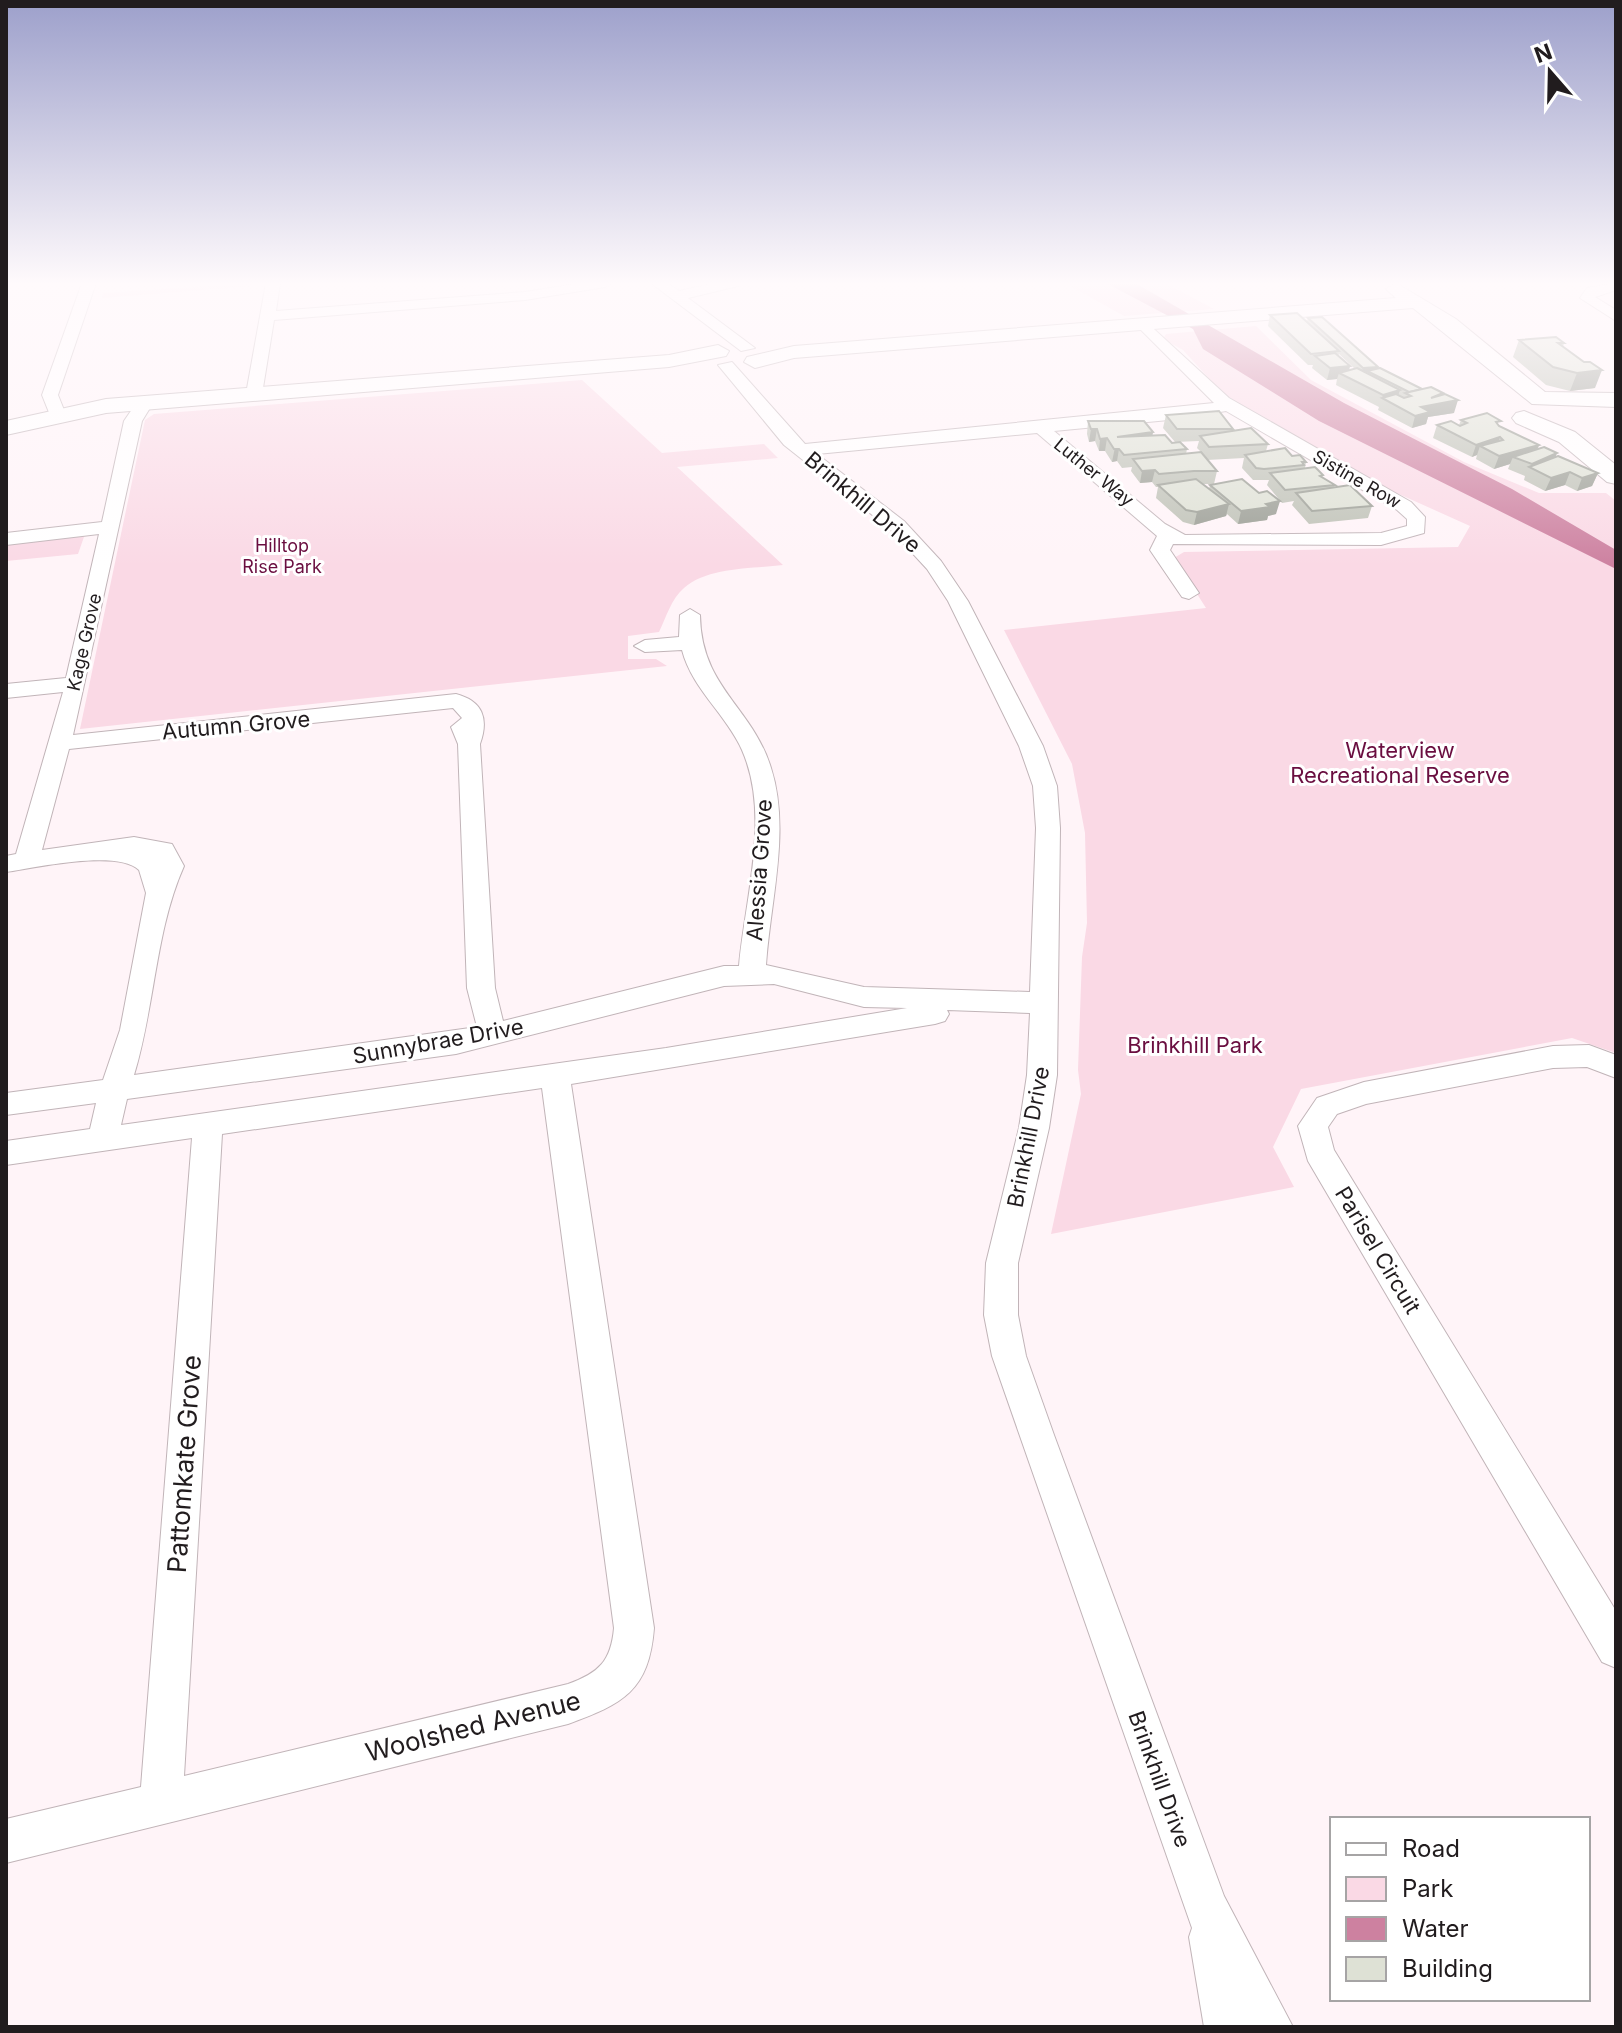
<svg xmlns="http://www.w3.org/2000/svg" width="1622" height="2033" font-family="Inter,sans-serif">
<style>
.green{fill:#fad9e5}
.water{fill:#cd81a0}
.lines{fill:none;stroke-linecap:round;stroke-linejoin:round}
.street-casing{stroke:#c1b4b8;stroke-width:2}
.secondary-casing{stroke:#c1b4b8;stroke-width:2}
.street{fill:#fff;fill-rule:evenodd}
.secondary{fill:#fff;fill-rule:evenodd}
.wall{fill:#bfc2b7;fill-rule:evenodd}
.shaded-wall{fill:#9b9e95}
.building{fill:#dee1d5;stroke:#9b9e95;stroke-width:2}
.labels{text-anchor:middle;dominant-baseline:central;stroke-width:6;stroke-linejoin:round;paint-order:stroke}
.far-street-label{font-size:18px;fill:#211c1e;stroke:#fff}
.far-park-label{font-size:18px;fill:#6a0e40;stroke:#fff}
.street-label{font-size:22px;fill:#211c1e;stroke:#fff}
.park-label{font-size:22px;fill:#6a0e40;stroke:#fff}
.near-street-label{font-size:26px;fill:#211c1e;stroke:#fff}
</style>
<rect width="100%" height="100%" fill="#fff4f8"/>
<!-- green -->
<g class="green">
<path d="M254,283L253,286L102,298L103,293Z"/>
<path d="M1065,283H1165L1214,309L1124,316Z"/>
<path d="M1256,326L1311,380L1464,462L1539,493H1606L1616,501V1053L1572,1038L1301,1089L1273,1147L1294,1187L1051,1234L1081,1094L1078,1070L1082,957L1087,923L1085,833L1072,764L1004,630L1206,608L1174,558L1184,552L1458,547L1470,526L1390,490L1223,394L1183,350L1163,339L1166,334Z"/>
<path d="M582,380L662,453L764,444L778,458L677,467L783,565C752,569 708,567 684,588C671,599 666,618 659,632L628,636V659H656L667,666L80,729L145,420L154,414Z"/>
<path d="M85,534L78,554L6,561V543Z"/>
</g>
<!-- water -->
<path class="water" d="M1106,283H1135L1344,403L1512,489L1616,550V569L1319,421L1203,349L1193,329Z"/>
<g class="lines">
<defs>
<g id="street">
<path d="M82,283H96L58,395L66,415L58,420L50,415L42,395Z"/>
<path d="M266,283H280L276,311L525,292L581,283H612L605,287L525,300L274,320L262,394L254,399L246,394Z"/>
<path d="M651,283H667L679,291L716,283H740L738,286L688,298L755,348L741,351Z"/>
<path d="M1616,283V290L1595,297L1616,310V321L1580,298L1587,288Z"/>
<path d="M1143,319L1229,398L1411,502L1425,517L1424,533L1381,545L1173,544L1170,550L1199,593L1189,599L1182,597L1150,550L1157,536L1037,433L817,454L904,521L941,561L968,601L1043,746L1057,786L1060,828L1057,1075L1049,1128L1018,1263V1315L1026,1356L1054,1435L1224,1896L1293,2027H1204L1189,1937L1192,1928L992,1356L984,1315L986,1263L1019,1128L1027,1075L1030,1013L947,1010L949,1014L945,1021L935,1024L571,1084L654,1628C649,1691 623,1704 568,1724L6,1863V1819L141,1787L192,1138L6,1165V1141L90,1129L96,1103L6,1115V1093L103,1080L120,1030L146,893L139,870C117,849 35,868 6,872V856L16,854L63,692L6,698V684L66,678L99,534L6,545V533L102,522L124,421L139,399H151L153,403L142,421L73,735L456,694C483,701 489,719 480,744L495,988L503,1021L724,966H739C745,898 771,816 742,750C726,714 692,689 682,650L645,652L634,646L645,640L679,637L680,615L690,609L700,615C701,688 752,706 771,768C791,830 770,902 766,965L864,987L1030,992L1036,828L1033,786L1019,746L948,601L927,569L890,529L784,445L718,365L732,362L805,444L1214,403L1138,327V321ZM1226,411L1397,510L1407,519V526L1381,533L1185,535L1165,524L1054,431L1179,419ZM453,708L462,718L451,727L458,744L467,988L477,1027L134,1075C155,1007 155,931 184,866L172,844L134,837L42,850L69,749ZM774,984L864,1007L907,1008L666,1048L121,1125L127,1099L456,1054L724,986ZM542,1088L614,1628C611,1661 599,1673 568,1684L184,1776L222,1134Z"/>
<path d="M1589,1045L1616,1055V1078L1587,1067L1553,1068L1366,1104L1337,1114L1328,1127L1334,1150L1616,1611V1668L1602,1662L1308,1161L1298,1126L1317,1098L1364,1082L1553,1046Z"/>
</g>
<g id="secondary">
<path d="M1396,283L1456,319L1545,392L1616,393V407L1532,404L1413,308L794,358L755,368L744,362L747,357L794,346L1396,298L1386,289Z"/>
<path d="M718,345L729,351L726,356L669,367L106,413L6,435V421L106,399L669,355Z"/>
<path d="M1524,411L1575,432L1616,465V484L1607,482L1559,442L1516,423L1512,418L1516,413Z"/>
</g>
</defs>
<!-- street casing -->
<use href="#street" class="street-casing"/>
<!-- secondary casing -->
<use href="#secondary" class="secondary-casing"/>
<!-- street -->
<use href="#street" class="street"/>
<!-- secondary -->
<use href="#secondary" class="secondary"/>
</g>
<!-- wall -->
<g class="wall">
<path d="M1270,315L1307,321L1308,318L1378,368L1422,389L1443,393V395L1454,413L1428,417L1426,424L1412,428L1378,410L1379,407L1336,385L1337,379L1327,380L1312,368L1313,365H1308L1268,326ZM1339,354L1355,369L1349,370L1350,366L1338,356Z"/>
<path d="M1519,340L1564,343L1563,347L1595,388L1570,391L1546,385L1513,357Z"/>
<path d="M1166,415L1233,429V431L1268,444L1266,451L1292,456L1306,462L1305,468L1335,485L1334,487L1372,506L1368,518L1309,524L1292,505L1294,501L1282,503L1267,485L1269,480H1253L1242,468L1244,458L1207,460L1217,471L1214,484H1202L1209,489L1210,485L1276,514L1268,516L1267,520L1238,524L1227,514L1226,516L1194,525L1183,522L1156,498L1158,487H1156L1152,482L1140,483L1131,471L1132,467L1122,468L1117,461L1112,462L1105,451H1099L1095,441L1089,442L1087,434L1088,421L1153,432L1152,435L1187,449L1186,454L1201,452L1197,448L1199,441L1175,442L1163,428Z"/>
<path d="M1461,420L1499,426L1539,445L1538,449L1555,457L1598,473L1592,486L1577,491L1565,485L1545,491L1524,480L1525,476L1508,469L1510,464L1494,469L1476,459L1477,455L1472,457L1433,438L1437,425H1459Z"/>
</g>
<!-- shaded-wall -->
<g class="shaded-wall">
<path d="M1350,366L1347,377L1339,373L1337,379L1327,380L1330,368Z"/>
<path d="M1378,367L1377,373L1367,371V374H1361L1363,368Z"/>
<path d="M1602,370L1595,388L1570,391L1577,373Z"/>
<path d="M1400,390L1396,402L1382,398L1379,407L1383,395Z"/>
<path d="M1443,393L1440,404L1458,400L1454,413L1428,417L1426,424L1412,428L1415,416L1421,407L1431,398Z"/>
<path d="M1091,429H1097L1095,441L1089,442Z"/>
<path d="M1153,432L1151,444L1119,449L1117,461L1112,462L1117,437Z"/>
<path d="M1500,437L1496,450L1480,446L1477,455L1472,457L1476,445Z"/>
<path d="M1107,438L1105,451H1099L1100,439Z"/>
<path d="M1539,445L1534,457H1513L1510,464L1494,469L1499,456Z"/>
<path d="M1557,453L1552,466L1531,468L1532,464Z"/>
<path d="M1155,470L1152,482L1140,483L1142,471Z"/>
<path d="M1570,472L1565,485L1545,491L1551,478Z"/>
<path d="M1598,473L1592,486L1577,491L1582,478Z"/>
<path d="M1280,501L1276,514L1268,516L1267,520L1238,524L1241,511Z"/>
<path d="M1229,504L1226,516L1194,525L1197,512Z"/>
</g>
<!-- building -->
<g class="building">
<path d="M1297,313L1339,351L1311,354L1270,315Z"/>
<path d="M1322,317L1378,367L1363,368L1308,318Z"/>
<path d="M1556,337L1564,343H1558L1584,362H1590L1602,370L1577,373L1553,367L1519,340Z"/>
<path d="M1335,353L1350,366L1330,368L1315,356Z"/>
<path d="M1357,368L1400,390L1383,395L1339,373Z"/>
<path d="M1380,368L1422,389L1409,392L1367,371Z"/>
<path d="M1431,387L1443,393L1431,398L1445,394L1458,400L1421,407L1430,412L1415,416L1382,398L1396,394L1404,398L1411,396L1405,393Z"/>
<path d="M1219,411L1233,429H1177L1166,415Z"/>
<path d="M1487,413L1501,421L1496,422L1499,426L1539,445L1499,456L1480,446L1503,440L1500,437L1476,445L1437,425L1451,421L1460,426L1467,423L1461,420Z"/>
<path d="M1088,421H1144L1153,432L1117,437L1165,435L1172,443L1180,442L1187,449L1124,455L1119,449H1114L1107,438L1100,439L1097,429H1091Z"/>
<path d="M1251,428L1268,444L1209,447L1200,436Z"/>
<path d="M1544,447L1557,453L1532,464L1513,457Z"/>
<path d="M1285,448L1292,456L1300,455L1306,462H1302L1304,465L1264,469L1256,468L1245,455Z"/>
<path d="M1201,452L1217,471H1194L1159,474L1155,470L1142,471L1133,459Z"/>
<path d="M1558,456L1598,473L1582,478L1570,472L1551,478L1529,467Z"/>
<path d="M1315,467L1323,475L1320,476L1335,485L1285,490L1270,473Z"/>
<path d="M1196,479L1229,504L1197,512L1186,510L1158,485Z"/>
<path d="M1242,479L1259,493L1267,491L1280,501L1266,504L1270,507L1241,511L1210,485Z"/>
<path d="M1350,485L1372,506L1312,511L1296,493Z"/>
</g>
<!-- sky -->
<linearGradient id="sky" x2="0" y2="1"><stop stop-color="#9da0cb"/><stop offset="0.5" stop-color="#fffafc"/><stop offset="1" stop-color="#fffafc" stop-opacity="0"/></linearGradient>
<rect width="1622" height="567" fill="url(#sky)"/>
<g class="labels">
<!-- far-street labels -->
<g class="far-street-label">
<text transform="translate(1094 472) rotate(39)">Luther Way</text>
<text transform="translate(1357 479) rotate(30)">Sistine Row</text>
<text transform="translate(84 642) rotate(-77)">Kage Grove</text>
</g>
<!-- far-park labels -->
<g class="far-park-label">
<text x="282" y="545">Hilltop<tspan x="282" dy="21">Rise Park</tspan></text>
</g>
<!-- street labels -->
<g class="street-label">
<text transform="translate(863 502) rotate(40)">Brinkhill Drive</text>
<text transform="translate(236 725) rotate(-5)">Autumn Grove</text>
<text transform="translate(759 870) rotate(-86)">Alessia Grove</text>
<text transform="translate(438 1041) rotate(-10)">Sunnybrae Drive</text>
<text transform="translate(1028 1137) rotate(-79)">Brinkhill Drive</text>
<text transform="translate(1378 1250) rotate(59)">Parisel Circuit</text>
<text transform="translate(1160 1779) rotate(70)">Brinkhill Drive</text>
</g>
<!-- park labels -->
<g class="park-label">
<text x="1400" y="750">Waterview<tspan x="1400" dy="25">Recreational Reserve</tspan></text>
<text x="1195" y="1045">Brinkhill Park</text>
</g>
<!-- near-street labels -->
<g class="near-street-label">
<text transform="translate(184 1464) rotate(-86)">Pattomkate Grove</text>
<text transform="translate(473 1726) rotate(-14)">Woolshed Avenue</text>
</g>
</g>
<!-- border -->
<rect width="1622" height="2033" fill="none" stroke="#211c1e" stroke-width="16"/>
<!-- legend -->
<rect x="1330" y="1817" width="260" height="184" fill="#ffffff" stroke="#a6a4a5" stroke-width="2"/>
<rect x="1346" y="1843" width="40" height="12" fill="#ffffff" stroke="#a6a4a5" stroke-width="2"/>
<text x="1402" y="1857" font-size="24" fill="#211c1e">Road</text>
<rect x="1346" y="1877" width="40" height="24" fill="#fad9e5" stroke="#a6a4a5" stroke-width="2"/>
<text x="1402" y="1897" font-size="24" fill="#211c1e">Park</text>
<rect x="1346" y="1917" width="40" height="24" fill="#cd81a0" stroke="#a6a4a5" stroke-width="2"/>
<text x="1402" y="1937" font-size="24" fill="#211c1e">Water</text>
<rect x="1346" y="1957" width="40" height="24" fill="#dee1d5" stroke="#a6a4a5" stroke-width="2"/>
<text x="1402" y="1977" font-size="24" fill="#211c1e">Building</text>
<!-- north arrow -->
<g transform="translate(1550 72) rotate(340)" stroke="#ffffff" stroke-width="6" paint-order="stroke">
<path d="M0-6L14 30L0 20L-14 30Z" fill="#211c1e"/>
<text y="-12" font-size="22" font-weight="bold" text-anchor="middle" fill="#211c1e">N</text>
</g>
</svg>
